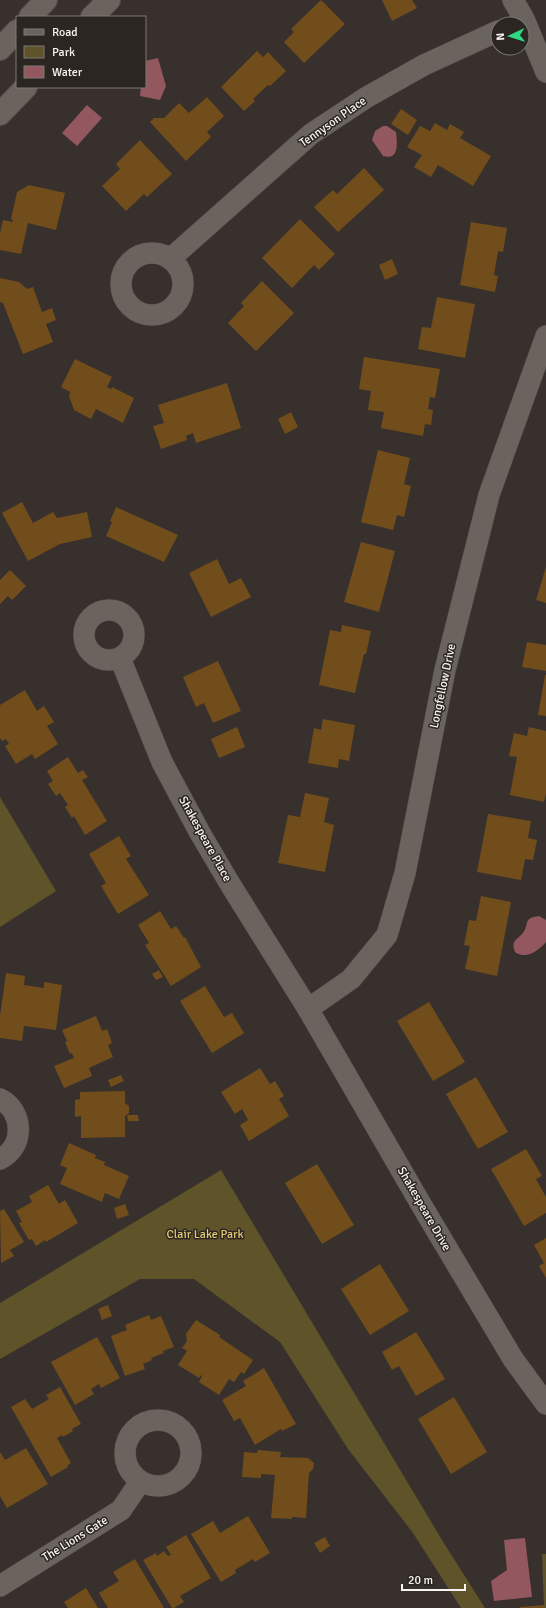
<svg xmlns="http://www.w3.org/2000/svg" width="546" height="1608" font-family="Signika,sans-serif">
<style>
.green{fill:#5f532a}
.water{fill:#935760}
.building{fill:#714d1b}
.lines{fill:none;stroke-linecap:round;stroke-linejoin:round}
.minor-casing{stroke:#524d4a;stroke-width:22}
.secondary-casing{stroke:#524d4a;stroke-width:24}
.minor{stroke:#6a635e;stroke-width:21}
.secondary{stroke:#6a635e;stroke-width:22}
.labels{text-anchor:middle;dominant-baseline:central;stroke-width:3;stroke-linejoin:round;paint-order:stroke}
.street-label{font-size:12px;fill:#f8f4f1;stroke:#2c2623}
.park-label{font-size:12px;fill:#e4ca74;stroke:#2c2623}
</style>
<rect width="100%" height="100%" fill="#37302d"/>
<!-- green -->
<g class="green">
<path d="M0,797L56,891L0,927Z"/>
<path d="M221,1170L442,1540L485,1608H461L413,1533L348,1449L280,1342L194,1279H140L0,1359V1303Z"/>
<path d="M542,1554H546V1608H544Z"/>
</g>
<!-- water -->
<g class="water">
<path d="M158,58L166,86L160,100L140,96L141,87H145V61Z"/>
<path d="M87,105L102,118L77,146L62,133Z"/>
<path d="M383,126H387L396,132C397,142 400,161 383,156L372,140L375,131Z"/>
<path d="M539,916L546,920V942C538,951 526,960 515,952C511,940 516,941 523,933C530,924 522,918 539,916Z"/>
<path d="M525,1538L532,1597L494,1601L491,1581L507,1570L504,1540Z"/>
</g>
<!-- building -->
<g class="building">
<path d="M321,0L345,24L304,63L284,42L294,32L291,29Z"/>
<path d="M382,0H412L417,8L392,21Z"/>
<path d="M257,51L263,57L268,52L286,71L270,86L268,85L253,99L255,101L244,111L221,87Z"/>
<path d="M207,97L224,116L207,132L211,137L186,161L150,122L154,118H164L179,103L189,113Z"/>
<path d="M401,109L417,120L408,135L391,124Z"/>
<path d="M435,123L447,130L450,124L464,132L460,138L491,156L473,186L438,165L431,177L414,167L422,155L407,147L420,126L430,131Z"/>
<path d="M140,140L172,174L147,197L144,194L126,211L102,186L120,169L116,164Z"/>
<path d="M364,168L384,190L338,232L314,207L333,190L337,194Z"/>
<path d="M29,185L65,193L56,230L28,223L21,254L0,250V233L3,220L12,222L13,220L11,219L17,192Z"/>
<path d="M300,219L335,254L319,270L314,265L292,288L262,258Z"/>
<path d="M471,222L507,228L503,252L498,251L494,275L498,276L495,292L460,285Z"/>
<path d="M392,259L398,274L385,280L379,265Z"/>
<path d="M0,278L19,282L27,289L33,287L42,312L52,308L56,320L46,324L53,342L23,354L3,303L0,302Z"/>
<path d="M262,281L294,313L256,351L228,323L244,306L241,303Z"/>
<path d="M437,297L475,304L465,358L418,349L422,327L431,328Z"/>
<path d="M364,357L440,369L435,398L430,397L428,409L433,410L431,425L425,424L423,436L381,428L384,412L368,410L371,391L359,389Z"/>
<path d="M75,359L112,377L107,387L111,389L112,387L134,398L123,423L96,409L91,419L74,410L69,396L70,392L61,387Z"/>
<path d="M227,383L241,428L196,443L193,433L186,436L187,440L161,449L153,426L164,423L158,405Z"/>
<path d="M291,412L298,427L285,434L278,419Z"/>
<path d="M378,450L410,458L404,484L411,486L404,517L397,515L393,530L361,522Z"/>
<path d="M22,502L33,523L53,512L57,518L87,512L92,537L60,544L28,561L2,513Z"/>
<path d="M116,507L178,535L164,562L106,536L112,522L110,521Z"/>
<path d="M361,542L395,551L379,612L344,602Z"/>
<path d="M217,559L229,584L241,578L251,597L211,617L189,573Z"/>
<path d="M546,567V603L536,600Z"/>
<path d="M10,570L26,586L12,600L8,596L0,604V580Z"/>
<path d="M342,625L371,631L366,654H364L355,693L319,685L330,630L341,632Z"/>
<path d="M527,642L546,645V671L522,667Z"/>
<path d="M218,661L241,711L213,723L204,703L196,707L183,677Z"/>
<path d="M545,675H546V716L538,715Z"/>
<path d="M25,690L37,711L44,706L54,722L47,726L58,744L35,759L32,754L16,764L5,746L9,744L6,739L2,741L0,738V705Z"/>
<path d="M323,719L355,725L349,761L339,759L338,768L308,763L314,728L321,730Z"/>
<path d="M237,727L245,747L219,758L211,739Z"/>
<path d="M529,727L546,731V793L544,802L510,795L517,757L509,756L514,733L527,736Z"/>
<path d="M68,757L78,773L83,770L88,777L82,780L107,821L85,835L74,816L72,818L65,807L68,805L60,793L56,796L48,784L53,781L47,771Z"/>
<path d="M305,793L329,798L324,822L334,825L325,872L278,863L288,815L300,817Z"/>
<path d="M488,814L531,821L528,838L537,840L533,860L525,859L521,880L477,872Z"/>
<path d="M119,836L131,856L126,859L149,895L118,914L101,886L106,883L89,854Z"/>
<path d="M481,896L511,902L497,976L465,969L470,946L464,945L469,920L476,921Z"/>
<path d="M160,911L171,929L176,926L184,938L185,937L201,967L171,986L145,945L149,943L138,925Z"/>
<path d="M159,970L163,977L156,980L152,974Z"/>
<path d="M6,973L25,976L24,985L44,988V982L62,985L56,1030L24,1026L22,1041L0,1038V1016Z"/>
<path d="M205,986L224,1017L232,1013L244,1033L212,1053L180,1001Z"/>
<path d="M429,1002L465,1062L433,1081L397,1021Z"/>
<path d="M96,1016L102,1031L107,1029L112,1043L108,1045L113,1057L89,1068L92,1076L64,1088L54,1066L74,1058L72,1053L70,1054L65,1042L67,1041L62,1030Z"/>
<path d="M260,1068L270,1084L275,1081L284,1096L279,1099L289,1116L249,1141L240,1125L248,1120L242,1109L235,1114L221,1092Z"/>
<path d="M121,1075L124,1081L111,1087L108,1080Z"/>
<path d="M476,1077L508,1132L478,1149L446,1094Z"/>
<path d="M125,1091V1103L129,1106V1113L125,1116V1137L81,1138V1116L75,1117V1100L80,1099V1092Z"/>
<path d="M127,1115H138L139,1121H128Z"/>
<path d="M69,1143L96,1155L95,1158L105,1162L104,1165L129,1176L119,1199L105,1193L102,1202L60,1184L67,1168L60,1165Z"/>
<path d="M526,1149L542,1176L536,1179L546,1197V1213L524,1226L491,1169Z"/>
<path d="M317,1164L354,1225L322,1244L285,1183Z"/>
<path d="M48,1185L59,1204L65,1200L78,1223L46,1242L45,1240L36,1246L32,1239L29,1240L19,1223L22,1222L16,1211L32,1202L29,1196Z"/>
<path d="M125,1204L129,1215L117,1219L114,1208Z"/>
<path d="M4,1209L24,1242L10,1250L14,1256L1,1263L0,1211Z"/>
<path d="M546,1238V1278L539,1266L544,1263L534,1245Z"/>
<path d="M380,1264L409,1311L370,1335L341,1289Z"/>
<path d="M108,1305L112,1316L102,1320L98,1309Z"/>
<path d="M149,1315L151,1320L161,1316L174,1347L163,1351L164,1353L151,1358L152,1360L143,1364L145,1369L125,1376L111,1336L127,1330L125,1325Z"/>
<path d="M196,1320L220,1335L219,1337L253,1360L244,1374L241,1372L234,1382L229,1379L219,1395L199,1382L202,1376L201,1375L199,1378L178,1365L187,1351L182,1348L187,1341L186,1334Z"/>
<path d="M416,1332L445,1379L416,1396L399,1366L392,1370L382,1352Z"/>
<path d="M97,1337L120,1378L101,1388L99,1384L91,1389L94,1394L75,1405L51,1362Z"/>
<path d="M264,1368L296,1424L282,1431L281,1429L255,1445L240,1418L234,1421L222,1400L246,1386L243,1381Z"/>
<path d="M60,1387L81,1424L72,1429L73,1431L63,1437L62,1435L57,1438L71,1463L67,1466L68,1467L51,1477L11,1407L25,1399L32,1409L49,1399L46,1395Z"/>
<path d="M454,1397L487,1452L451,1474L418,1419Z"/>
<path d="M26,1448L48,1484L7,1508L0,1496V1452L5,1460Z"/>
<path d="M258,1450L281,1452L280,1457L308,1458L314,1463L313,1469L309,1473L306,1518L292,1517V1519L271,1518L275,1475L261,1474V1478L242,1477L244,1452L257,1453Z"/>
<path d="M248,1516L270,1553L255,1562L253,1559L235,1570L236,1573L221,1582L191,1534L213,1521L220,1533Z"/>
<path d="M186,1535L211,1578L180,1596L184,1602L174,1608H172L143,1560L156,1553L157,1556L164,1551L168,1556L171,1555L166,1547Z"/>
<path d="M325,1537L330,1546L320,1553L314,1543Z"/>
<path d="M135,1559L164,1608H108L99,1593L119,1581L113,1572Z"/>
<path d="M86,1588L98,1608H68L64,1602Z"/>
<path d="M544,1605V1608H520V1607Z"/>
</g>
<g class="lines">
<defs>
<g id="minor">
<path d="M513,0L524,19L546,72"/>
<circle cx="152" cy="284" r="31"/>
<path d="M170,259L311,134L367,97L424,65L498,31"/>
<circle cx="109" cy="635" r="25"/>
<path d="M120,658L162,762L200,833L230,884L308,1009L422,1206L513,1359L546,1404"/>
<path d="M308,1009L351,979L387,935L405,873L445,670L489,495L546,336"/>
<path d="M0,1099C24,1111 25,1147 0,1159"/>
<circle cx="158" cy="1453" r="33"/>
<path d="M0,1586L121,1510L140,1482"/>
</g>
<g id="secondary">
<path d="M30,17L46,0"/>
<path d="M92,17L109,0"/>
<path d="M0,49L17,31"/>
<path d="M0,114L26,87"/>
</g>
</defs>
<!-- minor casing -->
<use href="#minor" class="minor-casing"/>
<!-- secondary casing -->
<use href="#secondary" class="secondary-casing"/>
<!-- minor -->
<use href="#minor" class="minor"/>
<!-- secondary -->
<use href="#secondary" class="secondary"/>
</g>
<g class="labels">
<!-- street labels -->
<g class="street-label">
<text transform="translate(333 122) rotate(-35)">Tennyson Place</text>
<text transform="translate(443 686) rotate(-78)">Longfellow Drive</text>
<text transform="translate(205 839) rotate(61)">Shakespeare Place</text>
<text transform="translate(424 1209) rotate(60)">Shakespeare Drive</text>
<text transform="translate(75 1539) rotate(-32)">The Lions Gate</text>
</g>
<!-- park labels -->
<g class="park-label">
<text x="205" y="1234">Clair Lake Park</text>
</g>
</g>
<!-- legend -->
<rect x="16" y="16" width="130" height="72" fill="#2c2623" stroke="#7e7875"/>
<rect x="24" y="29" width="20" height="6" fill="#6a635e" stroke="#7e7875"/>
<text x="52" y="36" font-size="12" fill="#f8f4f1">Road</text>
<rect x="24" y="46" width="20" height="12" fill="#5f532a" stroke="#7e7875"/>
<text x="52" y="56" font-size="12" fill="#f8f4f1">Park</text>
<rect x="24" y="66" width="20" height="12" fill="#935760" stroke="#7e7875"/>
<text x="52" y="76" font-size="12" fill="#f8f4f1">Water</text>
<!-- north arrow -->
<g transform="translate(510 36) rotate(266)"><circle r="19" fill="#2c2623" stroke="#7e7875"/>
<path d="M0-3L7 15L0 10L-7 15Z" fill="#2fd883"/>
<text y="-6" font-size="11" font-weight="bold" text-anchor="middle" fill="#f8f4f1">N</text>
</g>
<!-- scale -->
<path d="M402 1584v6h63v-6" fill="none" stroke="#f8f4f1" stroke-width="2"/>
<text x="408" y="1584" font-size="12" fill="#f8f4f1" stroke="#2c2623" stroke-width="3" paint-order="stroke">20 m</text>
</svg>
